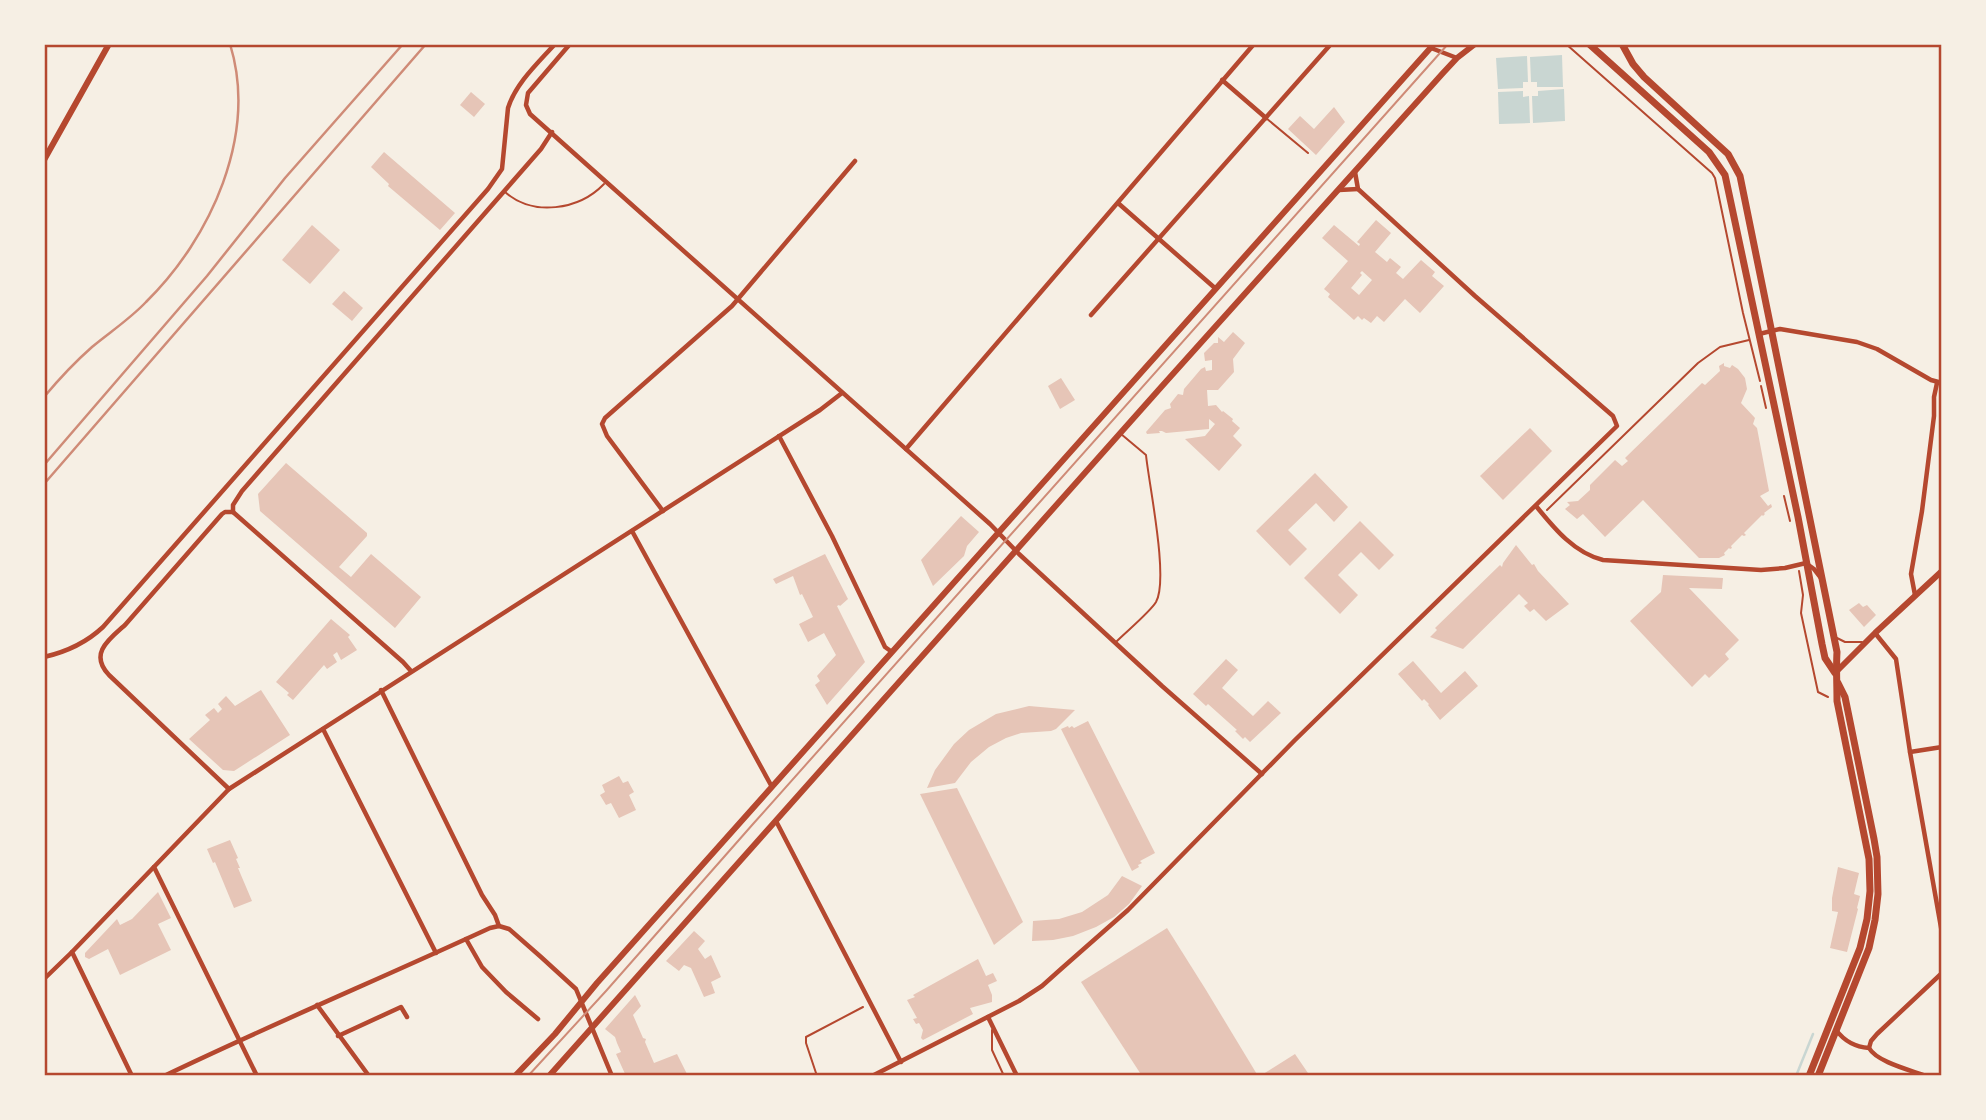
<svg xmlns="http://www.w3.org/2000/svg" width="1986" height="1120" font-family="Rubik,sans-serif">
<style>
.water{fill:#c9d6d2}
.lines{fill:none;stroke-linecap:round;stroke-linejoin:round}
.stream{stroke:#c9d6d2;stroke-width:2.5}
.building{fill:#e6c5b7;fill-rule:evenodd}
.path{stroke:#b5482f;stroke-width:2}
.service{stroke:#b5482f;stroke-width:2}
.minor{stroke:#b5482f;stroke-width:4.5}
.secondary{stroke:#b5482f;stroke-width:6}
.primary{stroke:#b5482f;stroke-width:7}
.tram{stroke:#cf8b77;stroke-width:2}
.rail{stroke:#cf8b77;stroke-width:2.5}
.neatline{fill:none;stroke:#b5482f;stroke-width:2.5}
</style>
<rect width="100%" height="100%" fill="#f6efe4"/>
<!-- water -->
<g class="water">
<path d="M1562,55L1563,87H1537V82H1531L1530,57Z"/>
<path d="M1527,56L1528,82H1523V88L1498,89L1496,58Z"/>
<path d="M1564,89L1565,121L1533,123L1532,96H1538V91Z"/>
<path d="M1523,91V97L1529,96L1530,123L1499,124L1498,92Z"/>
</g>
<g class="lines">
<!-- stream -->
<path class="stream" d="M1796,1076L1813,1034"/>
</g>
<!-- building -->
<g class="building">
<path d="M471,92L485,104L474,117L460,105Z"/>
<path d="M1334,107L1345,122L1316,155L1288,129L1300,116L1314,129Z"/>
<path d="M384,152L455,213L440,230L388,186L389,184L371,167Z"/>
<path d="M1376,220L1391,233L1375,252L1387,262L1390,258L1401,267L1396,273L1403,279L1421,260L1435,272L1432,276L1444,286L1420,313L1405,299L1384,322L1377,316L1371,323L1364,318L1362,320L1358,316L1354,320L1328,297L1330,294L1324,289L1348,261L1322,238L1334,225L1359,246L1360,244L1357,242ZM1362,271L1372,280L1359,295L1351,288L1362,275L1360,273Z"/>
<path d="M312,225L340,250L310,284L282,260Z"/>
<path d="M344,291L363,308L352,321L332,304Z"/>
<path d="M1233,332L1245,343L1233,359L1234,372L1218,390H1207L1208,406L1216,405L1222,412L1223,411L1233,419L1232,421L1240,428L1233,436L1242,445L1219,471L1185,439L1205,436L1215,424L1209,419V429L1166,433L1162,431H1159L1160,433L1147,434L1146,432L1165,410L1171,408L1170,404L1178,394L1183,395L1184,389L1201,369L1205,367L1206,371L1212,370V360L1205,361L1204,353L1214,343H1218V337L1224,342Z"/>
<path d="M1724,363V366L1730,368L1732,365L1738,369L1745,378L1747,389L1741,403L1755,418L1753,424L1757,428L1769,491L1760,496L1768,506L1771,504L1772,507L1764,513L1765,514L1763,516L1762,515L1744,533L1746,535L1744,536L1742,535L1731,546L1732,548L1730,549L1729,548L1724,553L1725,555L1719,558H1699L1643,500L1605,537L1583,514L1577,519L1565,509L1570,505L1567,502L1578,501L1590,490V485L1615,460L1622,466L1628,461L1625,458L1702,383L1705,385L1720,371L1719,366Z"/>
<path d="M1061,378L1075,400L1060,409L1048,386Z"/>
<path d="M1530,428L1552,451L1503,500L1480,476Z"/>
<path d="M286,463L367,533V536L339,567L351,577L371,554L421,597L395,628L260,511L258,494Z"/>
<path d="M1315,473L1348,507L1334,522L1316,503L1288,530L1307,549L1290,566L1256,531Z"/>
<path d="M961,516L979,532L967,546L964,556L933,586L921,560Z"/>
<path d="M1360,521L1394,555L1379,570L1361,552L1338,575L1358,595L1340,614L1304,578Z"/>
<path d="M1516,545L1532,565L1534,564L1538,571L1569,604L1546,621L1534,609L1530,612L1524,606L1528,603L1519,594L1463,649L1430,637L1437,630L1435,628L1500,565L1502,567L1503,563Z"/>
<path d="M825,554L848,599L840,606L839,605L837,606L865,662L827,705L815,685L820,681L817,676L836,655L824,633L808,642L799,624L813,617L802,594L800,595L793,576L776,584L773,579Z"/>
<path d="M1663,575L1723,578L1722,589L1689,588L1739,640L1725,654L1729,659L1709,678L1705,674L1692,687L1630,621L1661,592Z"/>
<path d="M1859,603L1863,607L1867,605L1876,615L1864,627L1849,610Z"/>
<path d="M331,619L350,635L348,637L357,650L341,660L337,652L333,655L337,662L327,669L324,665L293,700L287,695L289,693L276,682Z"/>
<path d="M1226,659L1238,670L1222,688L1253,716L1268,701L1281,713L1250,742L1245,737L1243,739L1235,731L1237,730L1208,704L1206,706L1193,694Z"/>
<path d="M1413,661L1441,693L1465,671L1478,686L1440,720L1428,705L1429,704L1424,699L1422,701L1398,674Z"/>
<path d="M261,690L290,735L234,771L223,770L189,739L210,720L205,715L214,708L218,713L222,709L218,704L226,696L235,706Z"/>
<path d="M1029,706L1075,710L1056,729L1051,731L1021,733L1006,738L989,747L971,762L955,783L927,788L935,770L954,744L969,730L996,714Z"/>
<path d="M1088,721L1155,853L1140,861L1142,863L1138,865L1139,867L1132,871L1061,729L1068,726L1069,728L1072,726L1074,728Z"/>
<path d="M619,776L623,783L628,781L634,792L629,795L636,810L619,818L611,803L606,805L600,795L605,792L602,785Z"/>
<path d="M957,788L1023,922L994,945L920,794Z"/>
<path d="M230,840L238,858L236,859L240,868H238L252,901L234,908L215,862L213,863L207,849Z"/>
<path d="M1838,867L1859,873L1854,894L1860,896L1857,908L1858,909L1847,952L1830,948L1838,912L1832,911V898Z"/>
<path d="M1122,876L1142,886L1129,904L1114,917L1096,927L1073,936L1053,940L1032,941L1033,921L1059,919L1082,912L1108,895Z"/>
<path d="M158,892L171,918L158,924L171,950L120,975L108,949L89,959L85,957V953L117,919L120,925L132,919Z"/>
<path d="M1167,928L1206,990L1258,1076H1142L1081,982Z"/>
<path d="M694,931L705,941L698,949L705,959L711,955L721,977L711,982L715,993L704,997L691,968L684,965L679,971L666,961Z"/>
<path d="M978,959L986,976L993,973L997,981L988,985L992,995V1002L970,1008L973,1014L923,1040L921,1038L923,1030L919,1023L916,1024L913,1019L917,1018L907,1000L915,997L913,995Z"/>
<path d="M635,995L641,1006L633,1015L643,1038L646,1039L645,1042L654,1063L677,1054L688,1076H626L616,1054L621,1052L617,1043L615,1037L605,1029Z"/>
<path d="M1295,1054L1310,1076H1260Z"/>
</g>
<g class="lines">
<!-- path -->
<g class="path">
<path d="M1566,44L1712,173L1715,178L1743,313L1760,381"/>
<path d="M1761,386L1766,408"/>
<path d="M1784,496L1790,521"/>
<path d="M1547,510L1698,363L1720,347L1749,340"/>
<path d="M1799,571L1803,595L1801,613L1818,692L1828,697"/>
<path d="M817,1076L806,1043V1037L863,1007"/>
</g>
<!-- service -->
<g class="service">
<path d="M1266,118L1308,153"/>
<path d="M505,192C533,217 579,210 604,184"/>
<path d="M1837,638L1845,642H1862"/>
<path d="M1117,641C1126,632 1150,612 1156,602C1169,579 1149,485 1146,455L1121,434"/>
<path d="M992,1030V1050L1004,1076"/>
</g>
<!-- minor -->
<g class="minor">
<path d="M570,44L528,93L526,105L530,114L990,524L1019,554L1162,686L1262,774"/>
<path d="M1428,44L1431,48L1457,58"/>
<path d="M1222,80L1266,118"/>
<path d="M1339,190L1358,189"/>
<path d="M1118,203L1216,289"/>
<path d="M1091,315L1331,44"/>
<path d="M1759,334L1780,329L1857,342L1877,349L1931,380L1942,383"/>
<path d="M779,436L832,536L885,647L892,652"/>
<path d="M906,449L1254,44"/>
<path d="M1536,506C1554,528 1574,553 1603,560L1761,570L1785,568L1806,563"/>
<path d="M663,511L607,436L602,424L605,418L732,306L855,161"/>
<path d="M233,512V505L242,491L541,149L552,132"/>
<path d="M233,512L403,662L411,671"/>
<path d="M632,531L772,787"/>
<path d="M1807,564L1814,569L1821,578"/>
<path d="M1915,595L1911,574L1922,511L1934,416V397L1937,383"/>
<path d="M1875,633L1896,659L1910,752L1942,933"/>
<path d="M44,657C66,652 86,643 103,627L488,189L502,169L508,108C516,83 538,63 555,44"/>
<path d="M381,690L482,895L495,915L499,926"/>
<path d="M323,729L436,953"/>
<path d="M1910,752L1942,747"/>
<path d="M229,789L109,675C89,654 108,640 125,625L222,514L225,512H233"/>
<path d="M776,821L901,1062"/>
<path d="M154,867L257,1076"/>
<path d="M466,939L482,967L506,992L538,1019"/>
<path d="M72,952L132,1076"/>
<path d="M44,979L72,952L229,789L820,410L842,393"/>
<path d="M317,1005L369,1076"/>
<path d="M988,1017L1017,1076"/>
<path d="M1836,1030C1845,1042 1855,1047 1869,1048C1877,1062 1910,1070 1926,1076"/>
<path d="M338,1036L401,1007L407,1017"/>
<path d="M1869,1048L1871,1041L1877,1034L1942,973"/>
<path d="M164,1076C272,1024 382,978 490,928L499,926L509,929L541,957L576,989L612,1076"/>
<path d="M872,1076L1019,1001L1042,986L1061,969L1128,910L1295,740L1617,426L1613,416L1475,296L1358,189L1355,172"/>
</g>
<!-- secondary -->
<g class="secondary">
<path d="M44,160L109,44"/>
<path d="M1836,672L1875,633L1942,571"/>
<path d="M515,1076L555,1034L597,983L1434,44"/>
<path d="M549,1076L1163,385L1443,73L1457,58L1475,44"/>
</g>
<!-- primary -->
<g class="primary">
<path d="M1589,44L1709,152L1725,175L1798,517L1822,644L1825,658L1835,673"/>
<path d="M1622,44L1633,64L1644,77L1728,154L1740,176L1837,652C1836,669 1837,684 1837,701L1869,859L1870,891L1867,919L1860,948L1809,1076"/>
<path d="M1818,1076L1869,948L1875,920L1878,894L1877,857L1874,839L1845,697L1838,683"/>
</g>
<!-- tram -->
<path class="tram" d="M528,1076L606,991L753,824L1448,44"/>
<!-- rail -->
<g class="rail">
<path d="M44,397C59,379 75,362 92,347C110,332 130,319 146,302C211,238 258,135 230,44"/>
<path d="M44,465L207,276L285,178L403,44"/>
<path d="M44,484L426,44"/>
</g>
</g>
<!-- border -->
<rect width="1986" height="1120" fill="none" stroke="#f6efe4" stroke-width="91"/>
<rect x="46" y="46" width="1894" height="1028" class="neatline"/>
</svg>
